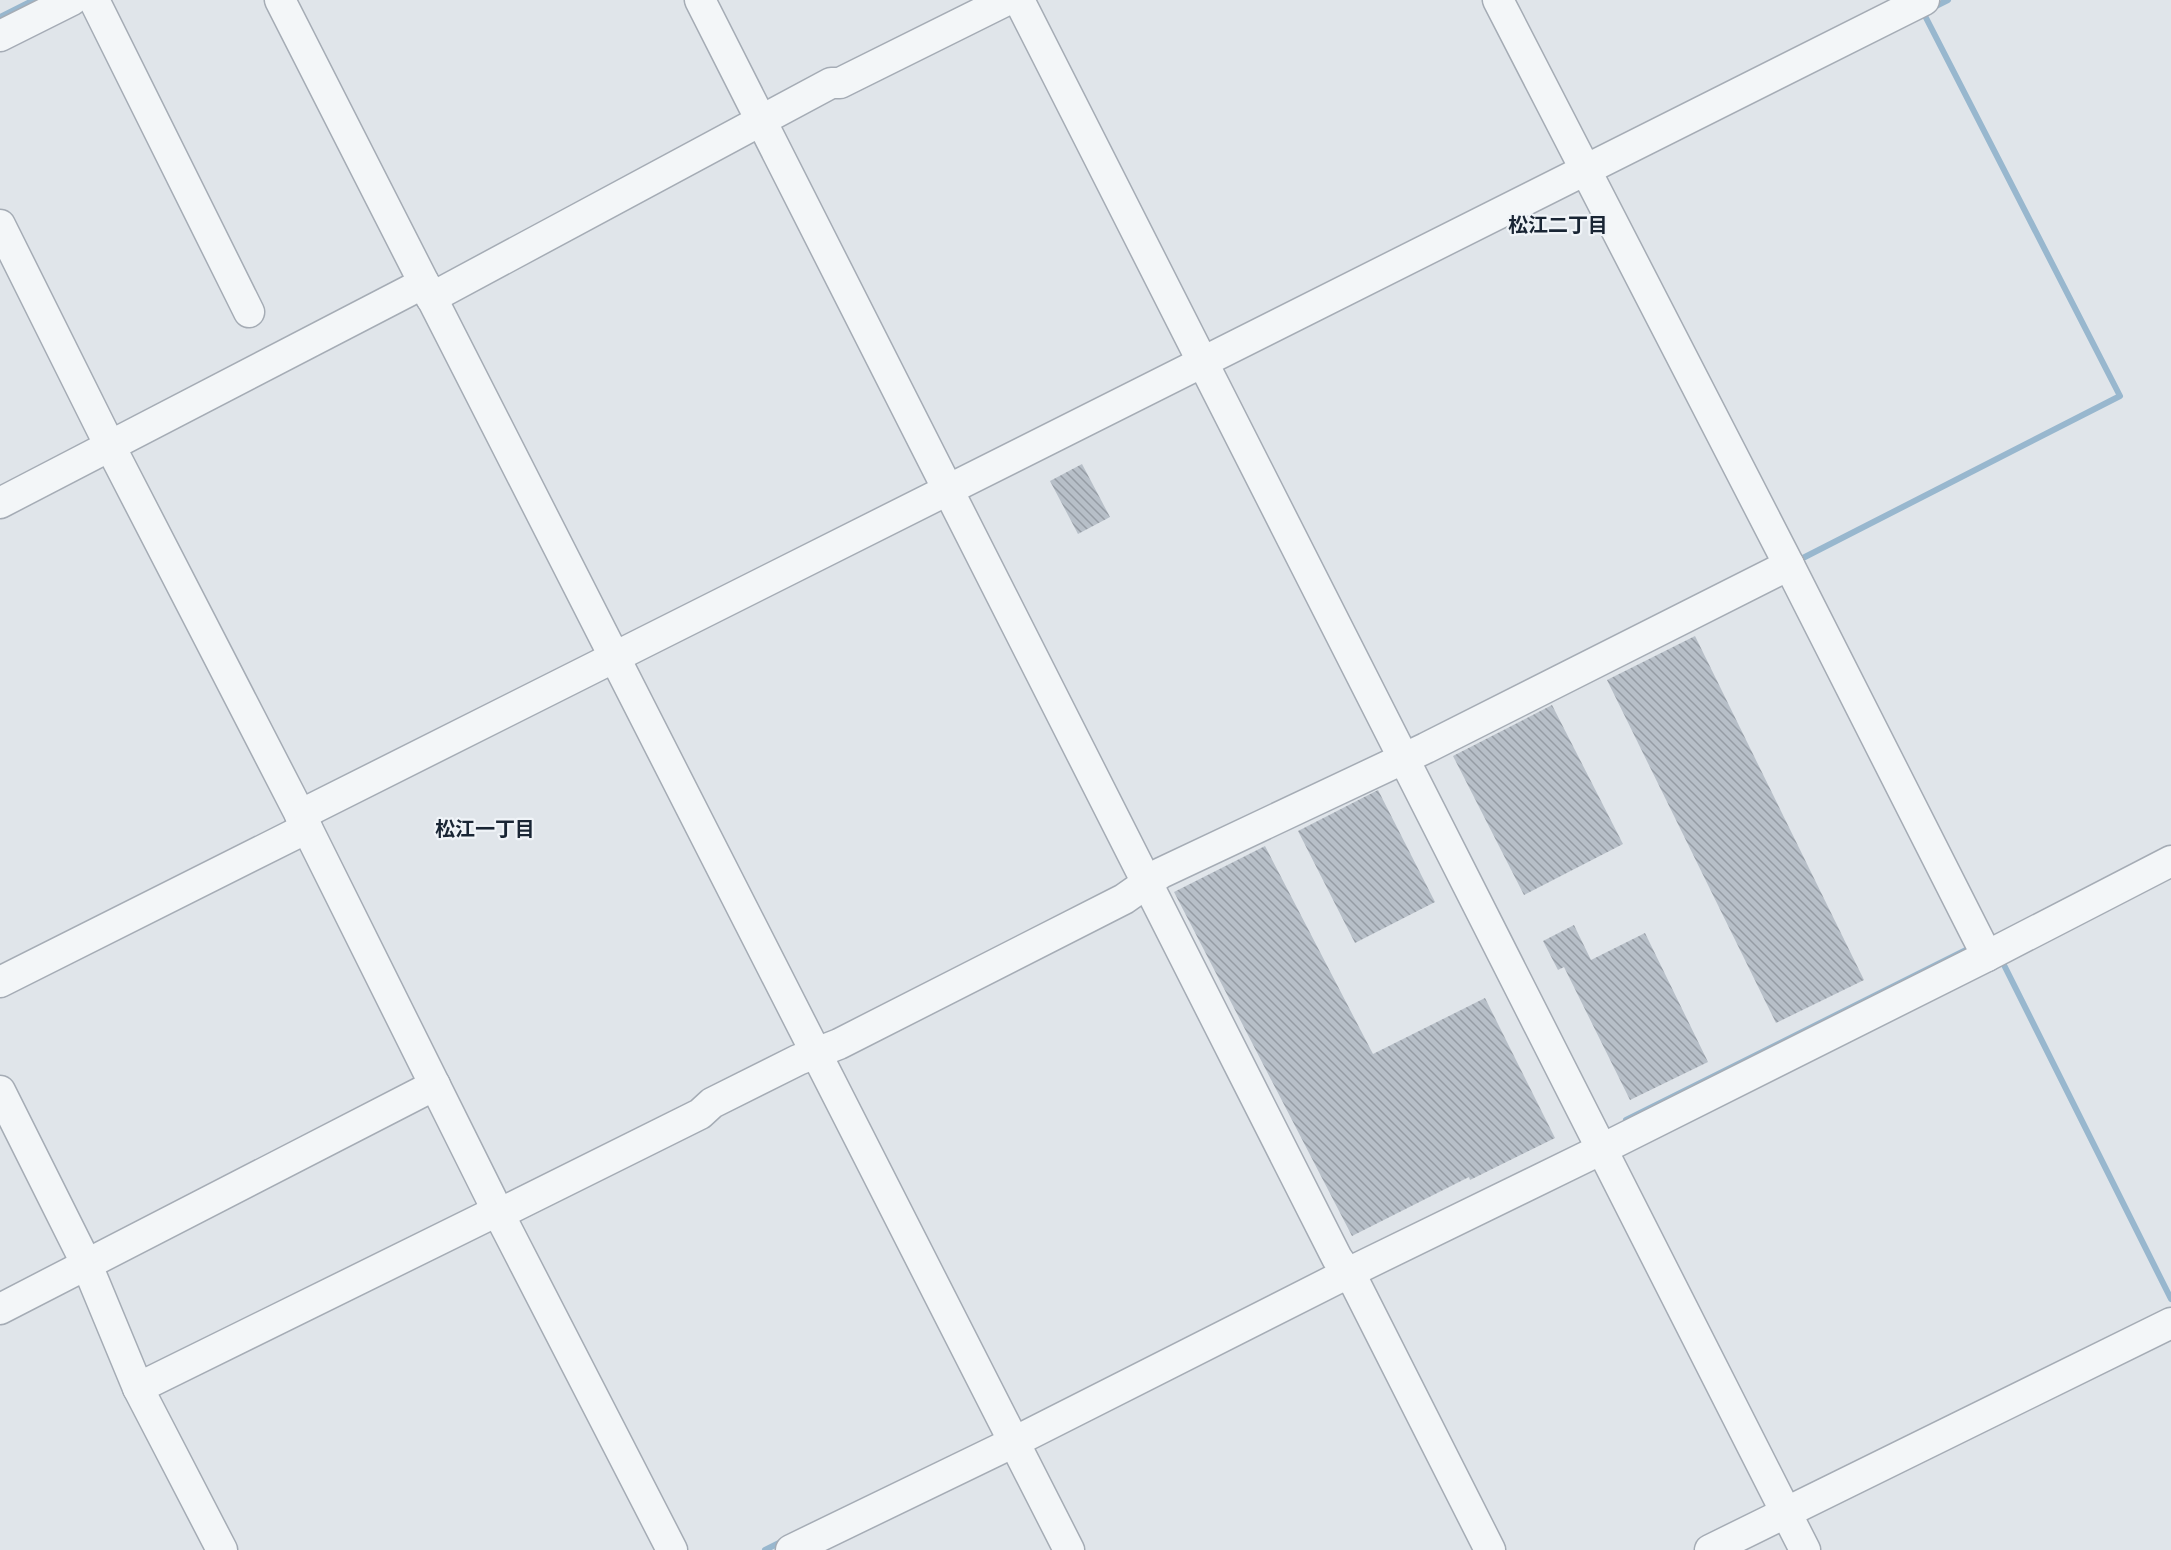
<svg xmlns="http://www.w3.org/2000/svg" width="2171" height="1550" font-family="Lato,'Noto Sans JP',sans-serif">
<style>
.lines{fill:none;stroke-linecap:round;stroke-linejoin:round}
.stream{stroke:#98b7ce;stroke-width:6}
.building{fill:url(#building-back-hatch)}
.minor-casing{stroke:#a5acb5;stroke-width:33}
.minor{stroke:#f3f6f8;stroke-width:30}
.labels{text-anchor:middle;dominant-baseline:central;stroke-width:4.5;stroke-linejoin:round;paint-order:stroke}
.neighbourhood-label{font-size:20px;font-weight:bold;fill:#192534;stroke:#f0f4f8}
</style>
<defs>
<pattern id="building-back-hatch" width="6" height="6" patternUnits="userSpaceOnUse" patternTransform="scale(1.5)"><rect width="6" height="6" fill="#b7bfc8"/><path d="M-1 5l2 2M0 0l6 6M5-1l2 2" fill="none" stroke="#959ca4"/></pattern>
</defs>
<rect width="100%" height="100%" fill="#e0e5ea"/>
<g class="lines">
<!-- stream -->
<g class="stream">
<path d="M1930,9L1948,0"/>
<path d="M0,17L34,0"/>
<path d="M1799,560L2120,396L1922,10"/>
<path d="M2001,959L2171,1299"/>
<path d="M1626,1120L1972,947"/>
<path d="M765,1550L785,1540"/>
</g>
</g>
<!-- building -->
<g class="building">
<path d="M1082,464L1110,517L1078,534L1050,481Z"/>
<path d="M1695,636L1864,980L1776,1023L1607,680Z"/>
<path d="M1552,705L1623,844L1524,895L1453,756Z"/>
<path d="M1378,790L1435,902L1355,943L1298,831Z"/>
<path d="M1265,846L1373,1054L1485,998L1555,1138L1470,1180L1469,1177L1352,1236L1174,892Z"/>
<path d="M1574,925L1591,960L1645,933L1708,1062L1630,1100L1564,967L1558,970L1543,941Z"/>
</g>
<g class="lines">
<defs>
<g id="minor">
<path d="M94,0L249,312"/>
<path d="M280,0L1069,1550"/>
<path d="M700,0L1337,1258L1356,1285L1490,1550"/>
<path d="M1019,0L1805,1550"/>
<path d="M1498,0L1789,565L1987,956"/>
<path d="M0,36L72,0"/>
<path d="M0,225L110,446L307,828L498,1212L672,1550"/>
<path d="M431,298L831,83H840L1007,0"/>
<path d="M0,503L424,283"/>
<path d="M300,815L1924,0"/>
<path d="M0,982L307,828"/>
<path d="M0,1091L87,1265L138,1388L222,1550"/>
<path d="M0,1309L435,1085"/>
<path d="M138,1388L489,1215L511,1208L700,1114L712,1103L798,1060L839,1044L1124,899L1161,873L1426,748L1789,565"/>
<path d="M791,1550L1014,1442L1348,1273L1602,1149L1987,956L2171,861"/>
<path d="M1710,1550L2171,1323"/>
</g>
</defs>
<!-- minor casing -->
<use href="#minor" class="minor-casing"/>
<!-- minor -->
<use href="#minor" class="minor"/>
</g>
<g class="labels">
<!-- neighbourhood labels -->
<g class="neighbourhood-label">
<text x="1558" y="224">松江二丁目</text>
<text x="485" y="828">松江一丁目</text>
</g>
</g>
</svg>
